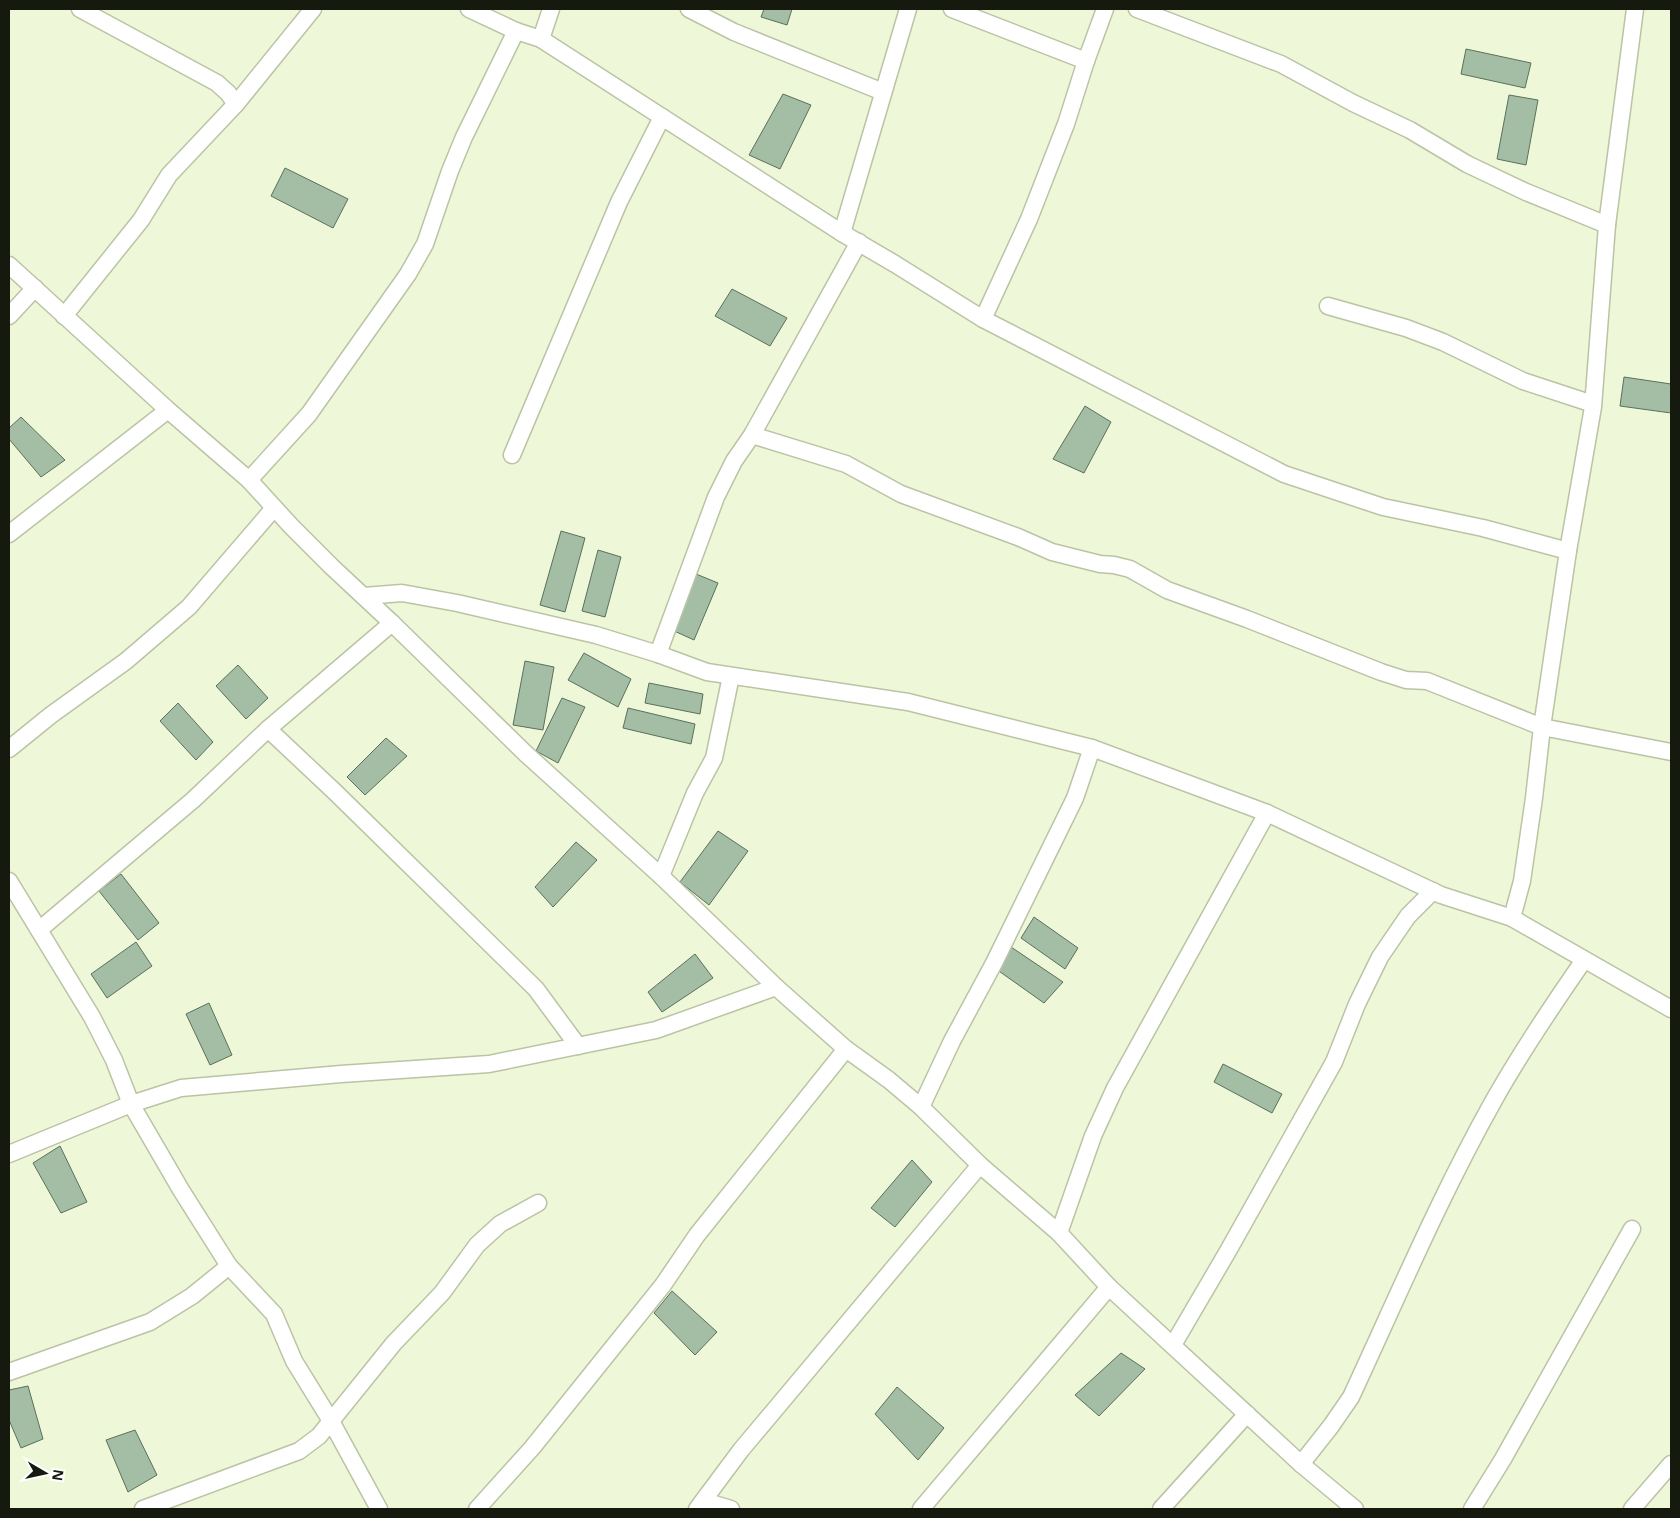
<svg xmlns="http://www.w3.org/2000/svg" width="1680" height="1518" font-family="'Open Sans',sans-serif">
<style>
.building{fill:#a4bda5;stroke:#5a705b}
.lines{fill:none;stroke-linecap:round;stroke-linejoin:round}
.minor-casing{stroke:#bac4a5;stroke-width:19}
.minor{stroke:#fff;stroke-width:16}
</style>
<rect width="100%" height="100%" fill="#eef8d9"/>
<!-- building -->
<g class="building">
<path d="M764,9H792L787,25L761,17Z"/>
<path d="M1466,49L1531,63L1525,88L1461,74Z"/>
<path d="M783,94L811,105L780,169L749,155Z"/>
<path d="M1509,95L1538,100L1526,165L1497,159Z"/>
<path d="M285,168L348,199L333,228L271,196Z"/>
<path d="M732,289L787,318L770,346L715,316Z"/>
<path d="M1624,377L1671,384V413L1620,406Z"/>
<path d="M1085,406L1111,422L1084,473L1053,459Z"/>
<path d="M21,417L65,460L41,477L9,439V428Z"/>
<path d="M561,531L585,538L565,612L540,605Z"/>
<path d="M598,550L621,557L605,617L582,611Z"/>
<path d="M696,574L718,583L694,640L672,630Z"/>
<path d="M584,653L631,679L618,707L568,680Z"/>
<path d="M525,661L554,667L543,730L513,725Z"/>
<path d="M238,665L268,698L246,719L216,686Z"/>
<path d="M649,683L703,694L700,714L645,703Z"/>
<path d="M562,698L585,707L558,763L536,751Z"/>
<path d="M178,703L213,742L196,760L160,721Z"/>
<path d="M628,708L695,724L691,744L623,728Z"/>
<path d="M386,738L407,756L365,795L347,777Z"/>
<path d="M718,831L748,851L709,905L680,882Z"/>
<path d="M576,842L597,860L553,907L535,887Z"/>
<path d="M121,874L159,923L138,940L99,891Z"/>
<path d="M1034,917L1078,948L1065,969L1021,938Z"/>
<path d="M136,942L152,966L107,998L91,974Z"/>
<path d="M1011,947L1063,982L1044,1003L996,969Z"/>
<path d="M695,954L713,978L662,1012L648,992Z"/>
<path d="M209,1003L232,1055L210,1065L186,1014Z"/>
<path d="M1223,1064L1282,1094L1272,1113L1214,1082Z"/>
<path d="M60,1146L87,1202L61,1213L33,1163Z"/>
<path d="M912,1160L932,1182L895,1227L871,1208Z"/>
<path d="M672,1291L717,1332L695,1355L654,1313Z"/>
<path d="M1121,1353L1145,1369L1099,1416L1075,1395Z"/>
<path d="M28,1386L43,1439L21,1448L9,1420V1390Z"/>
<path d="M897,1387L944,1428L918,1460L875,1414Z"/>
<path d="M135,1430L157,1475L128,1492L106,1440Z"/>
</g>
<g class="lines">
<defs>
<g id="minor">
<path d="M80,9L217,83L228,93L236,104"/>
<path d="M469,9L516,31L541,39L551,9"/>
<path d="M689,9L734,32L883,92"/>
<path d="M952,9L1086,61L1105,9"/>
<path d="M1137,9L1281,64L1353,103L1410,130L1467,164L1526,192L1607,225"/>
<path d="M541,39L842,233L908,9"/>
<path d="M842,233L895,264L983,319L1284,474L1383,507L1483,528L1568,551"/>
<path d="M9,265L168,410L249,480L291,526L332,567L392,623L525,753L661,876L776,987L846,1049L889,1080L921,1107L980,1165L1059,1233L1109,1287L1301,1464L1355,1509"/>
<path d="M1328,306L1406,328L1443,342L1523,381L1593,404"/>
<path d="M9,316L35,288"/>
<path d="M64,316L141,220L169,175L236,104L313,9"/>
<path d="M983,319L1029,219L1066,124L1086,61"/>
<path d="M752,435L846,464L901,494L1018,537L1052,552L1100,564L1114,565L1130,569L1167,590L1247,619L1381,672L1406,680L1427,681L1542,727L1671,752"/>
<path d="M512,455L619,202L662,117"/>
<path d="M249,480L309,414L408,274L425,244L450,171L464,137L516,31"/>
<path d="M9,534L168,410"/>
<path d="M364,596L402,593L457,603L596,635L658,654L707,672L908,702L1092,748L1267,813L1441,895L1512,918L1522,881L1534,798L1542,727L1568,551L1593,407L1607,225L1635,9"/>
<path d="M658,654L716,497L734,461L752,435L859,242"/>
<path d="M268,729L335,792L536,989L578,1046"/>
<path d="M9,749L51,715L126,661L189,607L274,508"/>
<path d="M661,876L695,793L714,758L731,676"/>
<path d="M9,881L92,1017L114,1060L131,1104L181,1190L229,1266L274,1314L294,1361L331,1421L379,1509"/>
<path d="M1512,918L1671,1009"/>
<path d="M39,930L193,800L268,729L392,623"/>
<path d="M921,1107L952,1041L994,963L1075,798L1092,748"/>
<path d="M9,1154L131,1104L181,1088L341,1074L489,1064L656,1030L776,987"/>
<path d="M1059,1233L1093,1136L1115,1088L1267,813"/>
<path d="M1173,1345L1228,1251L1334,1062L1357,1004L1380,957L1408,916L1433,891"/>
<path d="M9,1372L150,1322L192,1296L229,1266"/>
<path d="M1301,1464L1331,1426L1351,1397C1397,1298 1440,1196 1494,1100C1521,1052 1552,1006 1584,960"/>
<path d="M704,1501L731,1509"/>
<path d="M143,1509L299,1451L319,1436L394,1343L442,1293L477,1245L500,1224L538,1203"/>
<path d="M477,1509L532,1448L663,1285L697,1235L846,1049"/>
<path d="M697,1509L741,1450L980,1165"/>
<path d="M921,1509L1109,1287"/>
<path d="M1161,1509L1247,1414"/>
<path d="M1472,1509L1503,1459L1632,1229"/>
<path d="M1632,1509L1671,1464"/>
</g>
</defs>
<!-- minor casing -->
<use href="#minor" class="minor-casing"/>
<!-- minor -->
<use href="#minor" class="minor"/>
</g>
<!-- border -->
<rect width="1680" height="1518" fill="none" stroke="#16190e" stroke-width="20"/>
<!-- north arrow -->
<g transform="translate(45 1473) rotate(99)" stroke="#ffffff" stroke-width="4" paint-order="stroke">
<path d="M0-4L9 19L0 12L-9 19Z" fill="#16190e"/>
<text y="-8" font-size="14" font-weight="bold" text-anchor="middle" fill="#16190e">N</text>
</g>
</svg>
